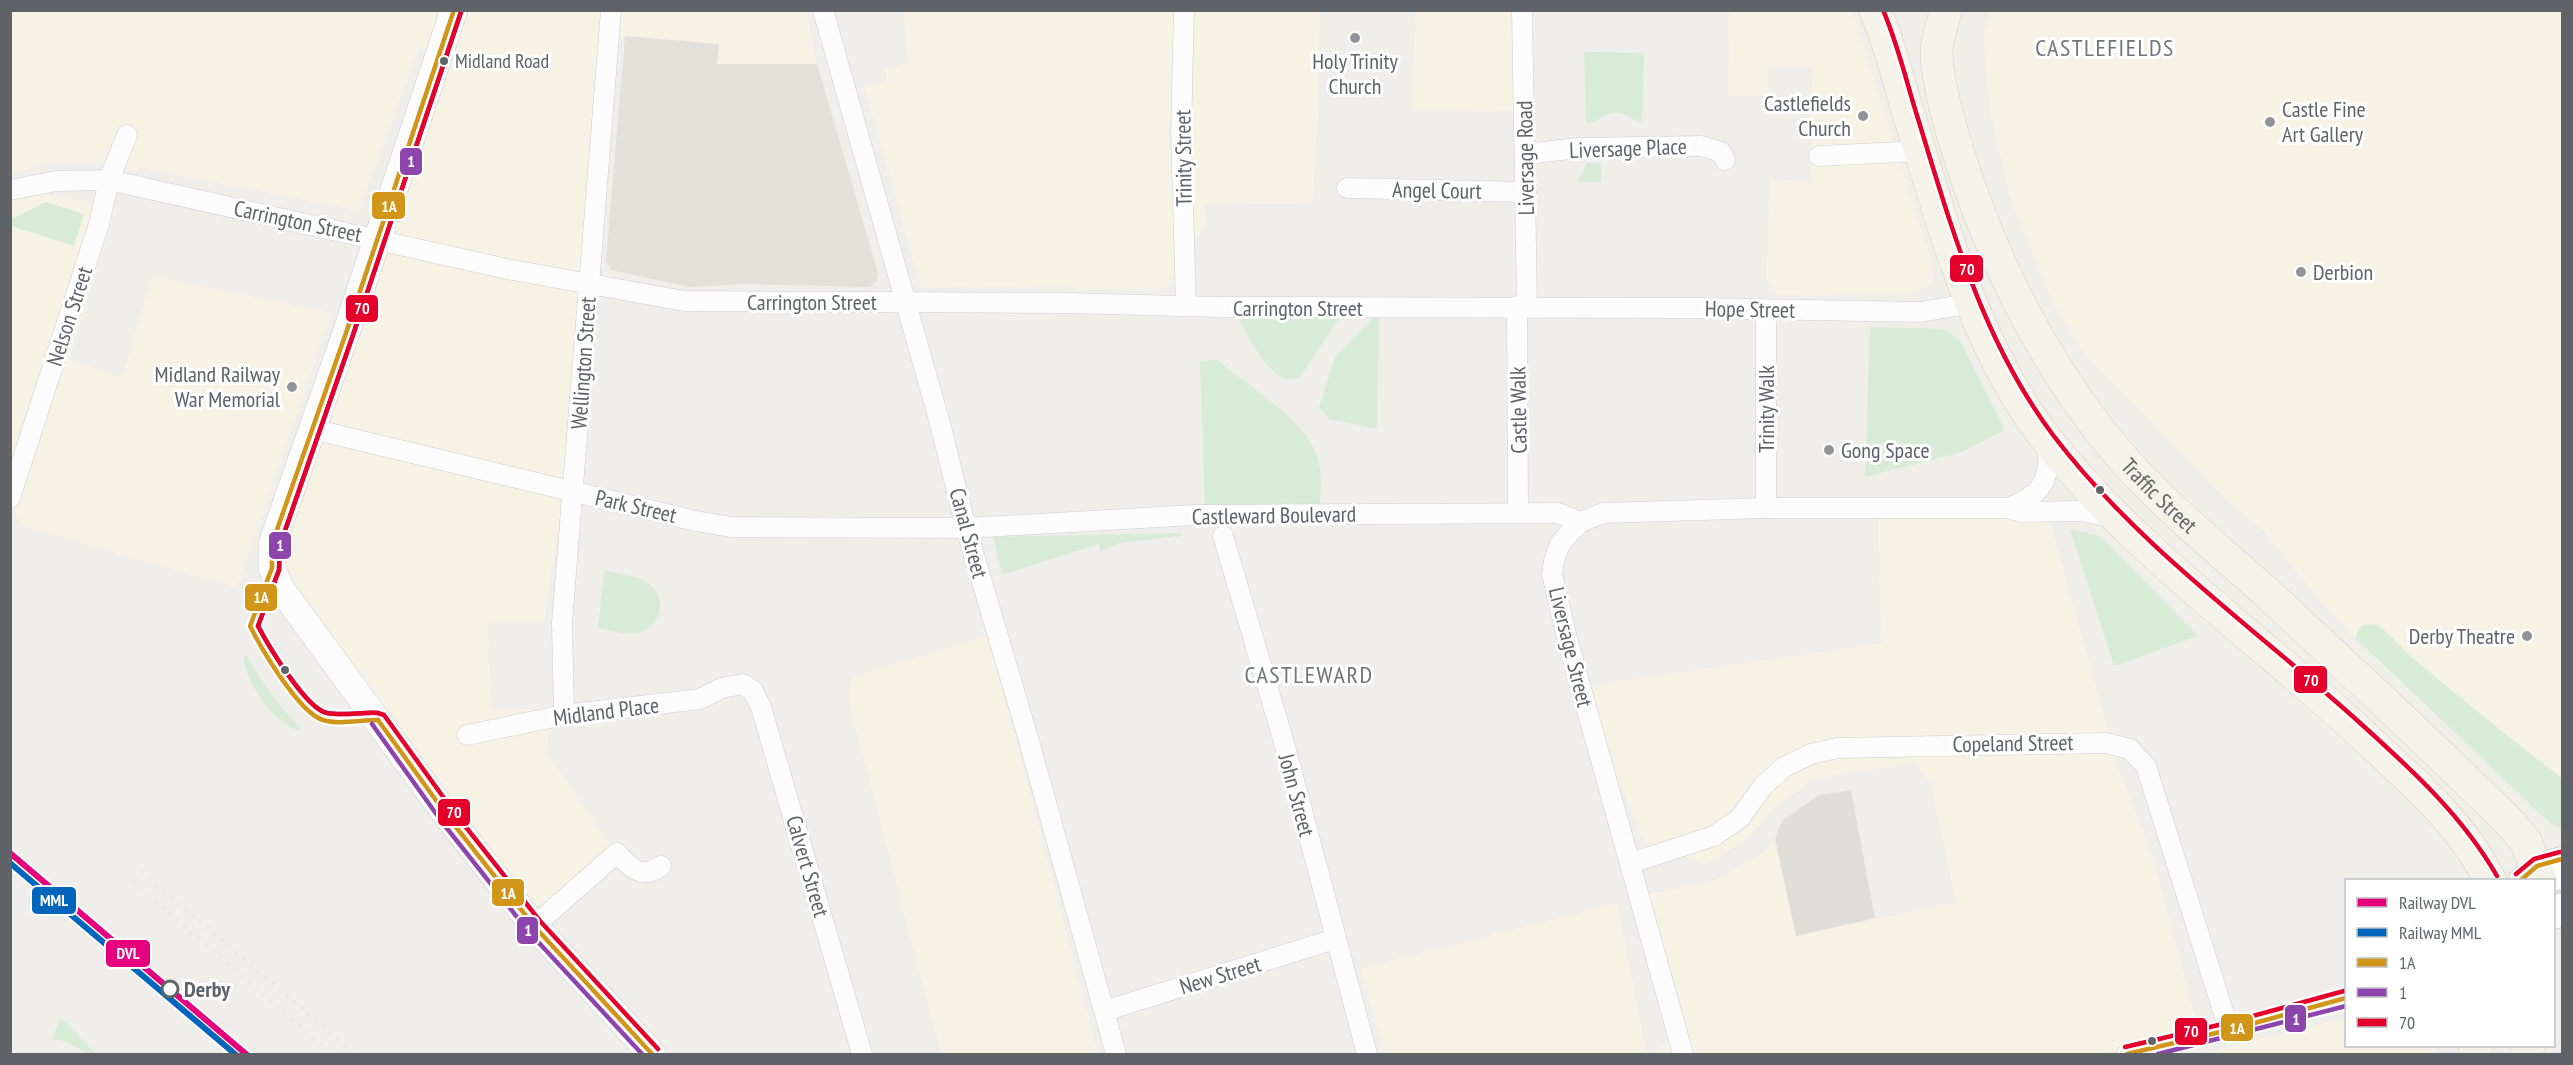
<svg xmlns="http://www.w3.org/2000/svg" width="2573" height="1065" font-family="'PT Sans Narrow',sans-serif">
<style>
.commercial{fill:#f7f3e4}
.industrial{fill:#dfddda}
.education{fill:#e2e0da}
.green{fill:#d8ebd6}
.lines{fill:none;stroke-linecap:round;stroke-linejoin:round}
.minor-casing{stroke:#cbcccc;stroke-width:21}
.tertiary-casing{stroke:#cbcccc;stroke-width:26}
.secondary-casing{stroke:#cacacb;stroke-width:28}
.primary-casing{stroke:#d7ceb8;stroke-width:33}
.minor{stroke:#fdfcfc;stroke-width:20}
.tertiary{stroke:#fdfcfc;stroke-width:24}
.secondary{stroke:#fdfcfc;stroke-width:27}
.primary{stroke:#f4f2e9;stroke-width:32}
.rail{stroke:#e4e4e4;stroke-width:4.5;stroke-dasharray:1.5 8;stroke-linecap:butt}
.bus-1-casing{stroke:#fff;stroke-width:9}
.bus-2-casing{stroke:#fff;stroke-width:9}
.bus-3-casing{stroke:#fff;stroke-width:9}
.bus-1{stroke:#d1951a;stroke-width:4.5}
.bus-2{stroke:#8e44ad;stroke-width:4.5}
.bus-3{stroke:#e4002b;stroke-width:4.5}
.rail-1-casing{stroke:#fff;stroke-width:10}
.rail-2-casing{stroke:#fff;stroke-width:10}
.rail-1{stroke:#e5007d;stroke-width:6}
.rail-2{stroke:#0065bd;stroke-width:6}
.poi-dot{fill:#919496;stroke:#fff;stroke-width:2}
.bus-dot{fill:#5f6368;stroke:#fff;stroke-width:2}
.stop-dot{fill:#fff;stroke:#5f6368;stroke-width:3}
.labels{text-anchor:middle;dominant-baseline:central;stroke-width:6;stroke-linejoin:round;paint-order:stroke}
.bus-label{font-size:20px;fill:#5f6368;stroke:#fff;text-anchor:start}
.poi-label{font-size:22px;fill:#5f6368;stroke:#fff;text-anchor:end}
.street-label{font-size:22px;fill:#5f6368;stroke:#fff}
.stop-label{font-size:22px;font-weight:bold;fill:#5f6368;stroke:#fff;text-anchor:start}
.neighbourhood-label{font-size:24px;letter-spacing:1.5px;fill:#70757a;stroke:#fff}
.line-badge{stroke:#fff;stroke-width:2}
.badge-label{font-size:16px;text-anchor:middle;font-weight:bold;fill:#fff}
</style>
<rect width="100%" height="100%" fill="#efeeea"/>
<!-- commercial -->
<g class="commercial">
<path d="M1991,10L2562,11V829L2551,824L2383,666L2325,607L2263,530L2228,501L2079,348L2051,299L2010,197L1989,104L1983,36Z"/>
<path d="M10,11H806L817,64H717L719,45L625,37L603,54L563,496L544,622H488L489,664L493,711L549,708L548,754L612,847L537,911L272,568L440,54L419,48L359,211L139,167L137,172L101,163H46L11,173Z"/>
<path d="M903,11H1320L1318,115L1312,203L1203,204L1207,223L1168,288L1076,290L1073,286L921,288L864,86L887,81L885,68L908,63Z"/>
<path d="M1416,11H1518V111L1411,110Z"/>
<path d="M1729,11H1850L1855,18L1928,251L1934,273L1930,287L1909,294L1777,295L1766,278L1770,179L1811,183L1812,66H1768V96H1728Z"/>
<path d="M10,188L116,207L69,359L122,377L152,276L332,313L237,588L22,526L11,506Z"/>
<path d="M2049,517L2119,771L2129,793L2154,862L2198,1028L2104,1054H1650L1680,1033L1681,1005L1648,894L1714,881L1761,854L1775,839L1796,936L1956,902L1931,783L1915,763L1814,779L1773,809L1747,840L1705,864L1644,840L1612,765L1592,685L1881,644L1878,518Z"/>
<path d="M987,636L1011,720L1098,1054H941L849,701L852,677Z"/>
<path d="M1617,903L1647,1054H1385L1360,969Z"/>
<path d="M2346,1018V1046H2436L2433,1054H2200Z"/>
</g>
<!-- industrial -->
<path class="industrial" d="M1851,790L1875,918L1796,936L1775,839L1782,821L1819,795Z"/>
<!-- education -->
<path class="education" d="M625,36L719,44L717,64H817L878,273L877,281L869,287L744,284L690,287L611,270L606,261Z"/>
<!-- green -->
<g class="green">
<path d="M1584,52L1644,53L1642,122C1632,121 1626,112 1614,113C1603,114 1597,123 1586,123Z"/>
<path d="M1587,162L1601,164V182H1578Z"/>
<path d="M46,202L84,214L74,246L11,226V219Z"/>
<path d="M1375,316H1379L1377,429L1329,419L1319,407L1335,357Z"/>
<path d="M1340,317L1300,377C1295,378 1290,380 1286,379C1268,374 1245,334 1239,318Z"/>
<path d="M1870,327L1944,329L1960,341L2005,430L1962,452L1865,477Z"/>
<path d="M1217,360C1244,382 1303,420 1315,451C1322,466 1322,490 1319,506L1205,508L1200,361Z"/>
<path d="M2070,529L2100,536L2198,636L2114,666Z"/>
<path d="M1182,533L1181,536L1120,543L1100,552L1099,544L1002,575L993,537Z"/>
<path d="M604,571C618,574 638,575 649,584C669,598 660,631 635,633C623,635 609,630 598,628Z"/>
<path d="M2374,624C2387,629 2402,649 2415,660C2463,700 2512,740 2562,778V829L2551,824L2355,638L2361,626Z"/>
<path d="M247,655C260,681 280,707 301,728L296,730C267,715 251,689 243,659Z"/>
<path d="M61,1018L96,1054C81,1055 70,1039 52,1039Z"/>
</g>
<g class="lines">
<defs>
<g id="minor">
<path d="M823,10L941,427L966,528L1027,734L1116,1054"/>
<path d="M1184,10L1181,133L1186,305"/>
<path d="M1522,10L1527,306"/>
<path d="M1526,154L1578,148L1701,146L1721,152L1725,160"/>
<path d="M1819,156L1920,151"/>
<path d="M1347,188L1526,192"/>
<path d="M10,190L57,181L109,180L507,269L684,301L1065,303L1220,307L1698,308L1921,312L1972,303"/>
<path d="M1517,306L1518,513"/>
<path d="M1766,310V508"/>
<path d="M312,429L696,521L731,527L966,528L1194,515L1558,513L1581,522"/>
<path d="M10,498L99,224L109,180L127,135"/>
<path d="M2008,508C2043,495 2052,478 2047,441"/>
<path d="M1223,536L1283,739L1367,1054"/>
<path d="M564,715L562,623L611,10"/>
<path d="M467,735L564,715L700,699L722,688L743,684L753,691L761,707L862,1054"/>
<path d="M1631,863L1714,836L1740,818L1763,786L1784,767L1811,754L1837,748L2106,743L2130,749L2146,766L2229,1030"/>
<path d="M534,926L617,853C630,868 643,880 661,866"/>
<path d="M1104,1011L1335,939"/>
<path d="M1683,1054L1568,642L1552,574L1554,561L1560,544L1571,531L1581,522L1603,513L1766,508H2008L2021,512L2080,511L2117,518"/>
<path d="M2127,1054L2229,1030L2346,998"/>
</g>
<g id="tertiary">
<path d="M2521,880L2537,866L2562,859"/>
<path d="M2549,880L2562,877"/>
<path d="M2554,917L2562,905"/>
</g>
<path id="secondary" d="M454,10L346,333L272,544V568L281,589L448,817L534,926L652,1054"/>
<g id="primary">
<path d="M1875,10C1890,43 1898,81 1909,115C1943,224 1976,351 2048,441C2138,555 2260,639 2365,737C2412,781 2461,822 2490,880"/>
<path id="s1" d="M1946,10C1943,22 1939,34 1937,46C1934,74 1953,138 1963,167C1993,260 2040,353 2100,431C2148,493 2209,541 2267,593C2349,669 2432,745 2511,824L2526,842L2541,880"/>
<path d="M2474,1054L2477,1046"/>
<path d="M2526,1054L2529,1046"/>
</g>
</defs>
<!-- minor casing -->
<use href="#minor" class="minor-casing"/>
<!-- tertiary casing -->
<use href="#tertiary" class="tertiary-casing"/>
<!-- secondary casing -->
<use href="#secondary" class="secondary-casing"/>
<!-- primary casing -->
<use href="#primary" class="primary-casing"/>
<!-- minor -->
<use href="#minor" class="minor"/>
<!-- tertiary -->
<use href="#tertiary" class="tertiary"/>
<!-- secondary -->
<use href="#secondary" class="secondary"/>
<!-- primary -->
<use href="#primary" class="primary"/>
<!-- rail -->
<g class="rail">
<path d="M142,872L355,1054"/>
<path d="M134,882L331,1054"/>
</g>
<defs>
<g id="bus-1">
<path d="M378,720C361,720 339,725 323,720C299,713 261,648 250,626L272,568V544L346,333L454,10"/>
<path d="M378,720L448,817L534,926L652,1054"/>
<path d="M2521,880L2537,866L2562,859"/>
<path d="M2127,1054L2229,1030L2346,998"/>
</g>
<g id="bus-2">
<path d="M378,713C361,712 343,716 327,713C306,709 268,645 258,626L279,570L280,545L353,335L461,12"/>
<path d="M372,724L442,822L528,931L642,1054"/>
<path d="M2158,1054L2346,1006"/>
</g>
<g id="bus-3">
<path d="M1883,10C1897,42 1905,76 1915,109C1950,222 1981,339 2053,435C2137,546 2256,629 2359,722C2411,769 2462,815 2497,876"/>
<path d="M461,12L353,335L280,545L279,570L258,626C268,645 306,709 327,713C343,716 361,712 378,713L384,715L454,812L540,921L658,1049"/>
<path d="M2516,874L2534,859L2560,852"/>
<path d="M2125,1047L2227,1023L2344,991"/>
</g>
</defs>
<!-- bus-1 casing -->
<use href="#bus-1" class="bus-1-casing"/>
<!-- bus-2 casing -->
<use href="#bus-2" class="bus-2-casing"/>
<!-- bus-3 casing -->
<use href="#bus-3" class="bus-3-casing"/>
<!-- bus-1 -->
<use href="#bus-1" class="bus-1"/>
<!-- bus-2 -->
<use href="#bus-2" class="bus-2"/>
<!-- bus-3 -->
<use href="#bus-3" class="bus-3"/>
<defs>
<path id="rail-1" d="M10,853L246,1054"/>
<path id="rail-2" d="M10,863L235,1054"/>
</defs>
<!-- rail-1 casing -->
<use href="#rail-1" class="rail-1-casing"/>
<!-- rail-2 casing -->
<use href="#rail-2" class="rail-2-casing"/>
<!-- rail-1 -->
<use href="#rail-1" class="rail-1"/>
<!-- rail-2 -->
<use href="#rail-2" class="rail-2"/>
</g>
<!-- markers -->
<g class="poi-dot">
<circle cx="1355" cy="38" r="6"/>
<circle cx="1863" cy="116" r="6"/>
<circle cx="2270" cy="122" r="6"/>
<circle cx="2301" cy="272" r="6"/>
<circle cx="292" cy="387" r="6"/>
<circle cx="1829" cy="450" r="6"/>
<circle cx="2527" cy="636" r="6"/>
</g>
<g class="bus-dot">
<circle cx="444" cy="61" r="5"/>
<circle cx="2100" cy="490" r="5"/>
<circle cx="285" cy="670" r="5"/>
<circle cx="2152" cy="1041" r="5"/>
</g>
<circle class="stop-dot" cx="170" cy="989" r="8"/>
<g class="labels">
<!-- bus labels -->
<g class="bus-label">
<text x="455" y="61">Midland Road</text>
</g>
<!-- poi labels -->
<g class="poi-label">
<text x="1355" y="61" text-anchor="middle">Holy Trinity<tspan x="1355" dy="25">Church</tspan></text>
<text x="1851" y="103">Castlefields<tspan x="1851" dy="25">Church</tspan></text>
<text x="2282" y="109" text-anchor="start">Castle Fine<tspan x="2282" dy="25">Art Gallery</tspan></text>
<text x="2313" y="272" text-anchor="start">Derbion</text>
<text x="280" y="374">Midland Railway<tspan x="280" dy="25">War Memorial</tspan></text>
<text x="1841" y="450" text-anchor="start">Gong Space</text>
<text x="2515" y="636">Derby Theatre</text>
</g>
<!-- street labels -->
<g class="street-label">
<text transform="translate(1628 148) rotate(-2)">Liversage Place</text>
<text transform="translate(1183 158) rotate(-91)">Trinity Street</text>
<text transform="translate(1525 158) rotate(-91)">Liversage Road</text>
<text transform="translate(1437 190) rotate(1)">Angel Court</text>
<text transform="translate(298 221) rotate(12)">Carrington Street</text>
<text x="812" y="302">Carrington Street</text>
<text x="1298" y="308">Carrington Street</text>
<text transform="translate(1750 309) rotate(1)">Hope Street</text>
<text transform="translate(69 316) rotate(-72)">Nelson Street</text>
<text transform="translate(583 363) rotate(-86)">Wellington Street</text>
<text transform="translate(1766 409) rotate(-90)">Trinity Walk</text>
<text transform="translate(1518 410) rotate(-91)">Castle Walk</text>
<text stroke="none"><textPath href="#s1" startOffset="548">Traffic Street</textPath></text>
<text transform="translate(636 506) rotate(13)">Park Street</text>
<text transform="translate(1274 515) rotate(-1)">Castleward Boulevard</text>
<text transform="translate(969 533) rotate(75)">Canal Street</text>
<text transform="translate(1571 647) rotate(76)">Liversage Street</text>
<text transform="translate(606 711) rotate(-7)">Midland Place</text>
<text transform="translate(2013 743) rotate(-1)">Copeland Street</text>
<text transform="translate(1297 795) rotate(75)">John Street</text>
<text transform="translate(808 866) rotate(74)">Calvert Street</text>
<text transform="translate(1220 975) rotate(-17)">New Street</text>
</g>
<!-- stop labels -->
<g class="stop-label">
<text x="184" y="989">Derby</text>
</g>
<!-- neighbourhood labels -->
<g class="neighbourhood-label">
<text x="2105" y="47">CASTLEFIELDS</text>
<text x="1309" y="674">CASTLEWARD</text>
</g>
</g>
<g class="line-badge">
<rect x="399" y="147" width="24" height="29" rx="6" fill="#8e44ad"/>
<rect x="371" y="191" width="35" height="29" rx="6" fill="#d1951a"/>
<rect x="1949" y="254" width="35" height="29" rx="6" fill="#e4002b"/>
<rect x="345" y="294" width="34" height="29" rx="6" fill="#e4002b"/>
<rect x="268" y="531" width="24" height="29" rx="6" fill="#8e44ad"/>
<rect x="244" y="583" width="34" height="29" rx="6" fill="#d1951a"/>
<rect x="2293" y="665" width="35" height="29" rx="6" fill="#e4002b"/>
<rect x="437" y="798" width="34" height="29" rx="6" fill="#e4002b"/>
<rect x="491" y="878" width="34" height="29" rx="6" fill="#d1951a"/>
<rect x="31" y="886" width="46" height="29" rx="6" fill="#0065bd"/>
<rect x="516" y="916" width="23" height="29" rx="6" fill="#8e44ad"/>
<rect x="105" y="939" width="46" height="29" rx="6" fill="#e5007d"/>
<rect x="2284" y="1004" width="23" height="29" rx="6" fill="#8e44ad"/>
<rect x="2220" y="1013" width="34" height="29" rx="6" fill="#d1951a"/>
<rect x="2174" y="1017" width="34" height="29" rx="6" fill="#e4002b"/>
</g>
<g class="badge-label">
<text x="411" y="167">1</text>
<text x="389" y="212">1A</text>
<text x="1967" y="275">70</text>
<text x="362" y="314">70</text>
<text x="280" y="551">1</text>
<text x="261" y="603">1A</text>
<text x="2311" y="686">70</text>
<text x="454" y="818">70</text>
<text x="508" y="899">1A</text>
<text x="54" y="906">MML</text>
<text x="528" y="936">1</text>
<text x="128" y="959">DVL</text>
<text x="2296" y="1025">1</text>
<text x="2237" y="1034">1A</text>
<text x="2191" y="1037">70</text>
</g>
<!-- border -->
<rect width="2573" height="1065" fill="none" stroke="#5f6368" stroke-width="24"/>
<!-- legend -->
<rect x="2345" y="879" width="210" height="168" fill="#ffffff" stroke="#bfc1c3" stroke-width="1.5"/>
<rect x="2357" y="898" width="30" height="9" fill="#e5007d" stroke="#bfc1c3" stroke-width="1.5"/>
<text x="2399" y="909" font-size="18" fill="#5f6368">Railway DVL</text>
<rect x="2357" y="928" width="30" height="9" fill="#0065bd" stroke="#bfc1c3" stroke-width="1.5"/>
<text x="2399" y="939" font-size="18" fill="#5f6368">Railway MML</text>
<rect x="2357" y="958" width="30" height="9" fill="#d1951a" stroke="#bfc1c3" stroke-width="1.5"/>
<text x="2399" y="969" font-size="18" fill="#5f6368">1A</text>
<rect x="2357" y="988" width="30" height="9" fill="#8e44ad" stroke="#bfc1c3" stroke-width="1.5"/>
<text x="2399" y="999" font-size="18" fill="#5f6368">1</text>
<rect x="2357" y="1018" width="30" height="9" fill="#e4002b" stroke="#bfc1c3" stroke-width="1.5"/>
<text x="2399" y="1029" font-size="18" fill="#5f6368">70</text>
</svg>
